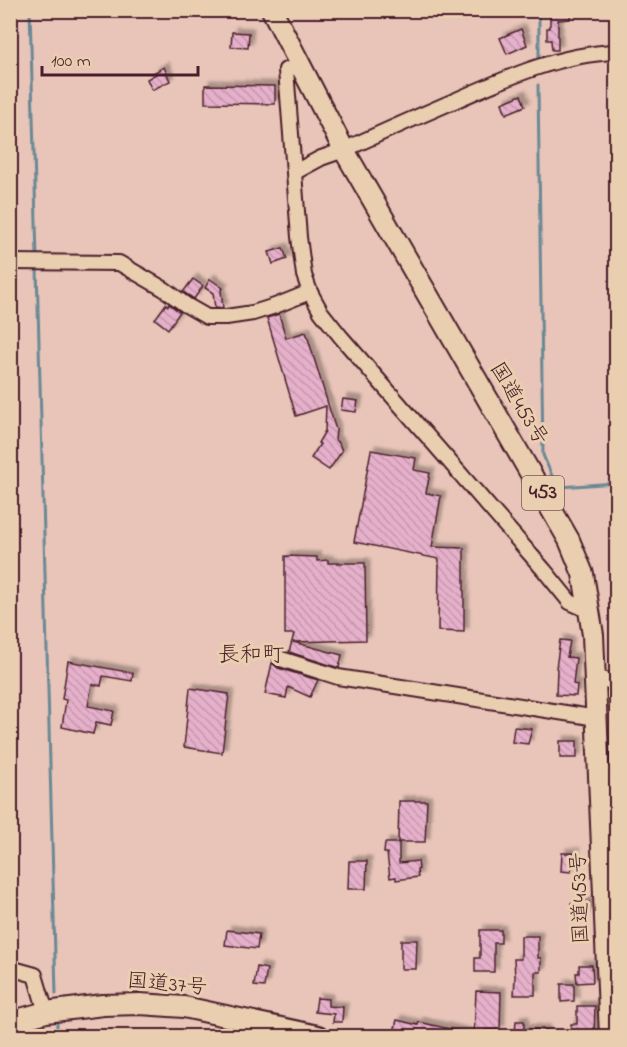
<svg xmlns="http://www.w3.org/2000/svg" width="627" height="1047" font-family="'Indie Flower','Klee One',sans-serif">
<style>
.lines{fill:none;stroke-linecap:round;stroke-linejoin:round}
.stream{stroke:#6a8895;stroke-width:3}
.building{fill:url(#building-back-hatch);stroke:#4a1f2b;stroke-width:1.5;filter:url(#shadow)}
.minor-casing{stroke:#4a1f2b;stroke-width:18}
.highway-casing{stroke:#4a1f2b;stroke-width:24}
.minor{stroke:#e9ceb0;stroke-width:14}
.highway{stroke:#e9ceb0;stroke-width:20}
.labels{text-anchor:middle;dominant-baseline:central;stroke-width:6;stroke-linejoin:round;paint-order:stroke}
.shield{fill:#e9ceb0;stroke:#7a5453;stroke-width:1.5}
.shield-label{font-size:20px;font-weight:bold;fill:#4a1f2b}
.street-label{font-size:21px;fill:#4a1f2b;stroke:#e9ceb0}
.neighbourhood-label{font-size:22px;fill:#4a1f2b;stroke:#e9ceb0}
</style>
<defs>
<pattern id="building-back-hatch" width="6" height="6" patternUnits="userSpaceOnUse" patternTransform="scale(1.5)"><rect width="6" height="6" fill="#e5b0ca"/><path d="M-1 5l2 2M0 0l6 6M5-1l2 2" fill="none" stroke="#c697ae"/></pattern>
<filter id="shadow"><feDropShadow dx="4.5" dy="-4.5" stdDeviation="1.5" flood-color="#0004"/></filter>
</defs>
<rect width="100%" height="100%" fill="#e8c5b8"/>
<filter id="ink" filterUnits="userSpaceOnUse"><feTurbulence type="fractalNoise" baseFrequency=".0167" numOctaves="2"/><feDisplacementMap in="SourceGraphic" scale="12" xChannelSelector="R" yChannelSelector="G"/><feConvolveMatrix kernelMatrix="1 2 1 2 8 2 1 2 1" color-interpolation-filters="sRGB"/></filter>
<g filter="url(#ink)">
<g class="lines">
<!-- stream -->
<g class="stream">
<path d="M30,10L37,258"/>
<path d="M539,10V60"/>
<path d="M538,85L543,455L553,478L560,487L616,483"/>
<path d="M37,268L56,994"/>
<path d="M57,1023V1036"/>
</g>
</g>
<!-- building -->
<g class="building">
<path d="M550,10H570V19L558,20V50H552L551,40H547V28H550Z"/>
<path d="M521,29L527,45L507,54L500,38Z"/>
<path d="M232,32L249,33L248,48L231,47Z"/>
<path d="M164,67L170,81L152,90L147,79L156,74L155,72Z"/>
<path d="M205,85L275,86V104L205,103Z"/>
<path d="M521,95L525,106L506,114L502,103Z"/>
<path d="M283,248L287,259L273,264L269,252Z"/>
<path d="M193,279L203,286L194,299L183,292Z"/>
<path d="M210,279L223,288L221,290L223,308H215L213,293L205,288Z"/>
<path d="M166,304L168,306L169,304L180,312L168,329L155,319Z"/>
<path d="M279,314L286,338L306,332L336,430L335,440L339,443L342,451L329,470L311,458L320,444L318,443L325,431L326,406L296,416L267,318Z"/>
<path d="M343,399L358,401L356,412L341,410Z"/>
<path d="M371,450L416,458L414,470L430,473L426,493L441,496L432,547L464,548V632L438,631L439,559L354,542Z"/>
<path d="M285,556L317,557V561L328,560V563H365L366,640L293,642L342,655L339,668L289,652L294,634H285Z"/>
<path d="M560,640L570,641L567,657L576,658L573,684L577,685L576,696L556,695L557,669L556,668Z"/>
<path d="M68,661L133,673L132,681L103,676L101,686L92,684L88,706L114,711L111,725L96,722L93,734L62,727L66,700L62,699Z"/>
<path d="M272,663L278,668L318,680L310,697L288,687L286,698L265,694Z"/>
<path d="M190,688L229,694L222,753L184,747Z"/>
<path d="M514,727L532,729L528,744L512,742Z"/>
<rect x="560" y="741" width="17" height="17"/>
<path d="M399,801H427L425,842H398Z"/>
<path d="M385,843H399V863L418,861L419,869L417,870L418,877L396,880V877L390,878L387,853H384Z"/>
<path d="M562,853H575L574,862H572L571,872L561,871Z"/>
<path d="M349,861H367L366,889H348Z"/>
<path d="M589,902V913L572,914L571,903Z"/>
<path d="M227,930L259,934L257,949L225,945Z"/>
<path d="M480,930H501V943H494V972H475V958H480Z"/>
<path d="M521,936H538V958H541V972H535V995H514L515,977L514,959H521Z"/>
<path d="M401,940H417L416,969H401Z"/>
<path d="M579,965H592L593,982L577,983L576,973H579Z"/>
<path d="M257,967L267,969L264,987L254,986Z"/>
<path d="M561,984H574V1001L561,1002Z"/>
<path d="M476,991L501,992L500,1030H485V1036H474Z"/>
<path d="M317,998L328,999V1006L343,1007L342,1022H333L334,1014L315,1012Z"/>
<path d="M577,1006H595L594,1036H571V1024H577Z"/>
<path d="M397,1020L418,1025L419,1022L467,1033V1036H413L394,1032Z"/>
<path d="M516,1021H524V1029L546,1030V1036H519V1034H515Z"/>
</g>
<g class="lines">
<defs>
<g id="minor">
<path d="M300,65L286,70L299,237L304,275L310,292L321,312L341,337L544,570L570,602L590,611"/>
<path d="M295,172L321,158L344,150C380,133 417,117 454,101C506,78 559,54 616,52"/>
<path d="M10,262L119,263L164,289L186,305L207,317H226L253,313L275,306L310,292"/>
<path d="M281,659L338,677L597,718"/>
<path d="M595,677L616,683"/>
<path d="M600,773L616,774"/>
<path d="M10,968L35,975L46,1012"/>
</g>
<g id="highway">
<path d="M272,10L344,150L569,540L583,574L593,635L610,1036"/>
<path d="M10,1022L46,1012L103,1005L140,1004L184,1007L318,1036"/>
</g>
</defs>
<!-- minor casing -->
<use href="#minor" class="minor-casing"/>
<!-- highway casing -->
<use href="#highway" class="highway-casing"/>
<!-- minor -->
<use href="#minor" class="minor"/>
<!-- highway -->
<use href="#highway" class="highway"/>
</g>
</g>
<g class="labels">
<!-- shield labels -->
<rect class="shield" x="522" y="476" width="42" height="34" rx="4.5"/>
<g class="shield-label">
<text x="543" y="493">453</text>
</g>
<!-- street labels -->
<g class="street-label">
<text transform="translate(518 404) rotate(59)">国道453号</text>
<text transform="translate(581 898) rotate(-92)">国道453号</text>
<text transform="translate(167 985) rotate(5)">国道37号</text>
</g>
<!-- neighbourhood labels -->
<g class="neighbourhood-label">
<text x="251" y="656">長和町</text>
</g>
</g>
<!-- margin -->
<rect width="627" height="1047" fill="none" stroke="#e9ceb0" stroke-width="36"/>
<rect x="18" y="18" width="591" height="1011" fill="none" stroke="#4a1f2b" stroke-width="2" filter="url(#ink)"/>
<!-- scale -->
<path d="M42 66v9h156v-9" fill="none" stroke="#4a1f2b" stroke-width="3"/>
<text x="51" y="66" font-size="18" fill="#4a1f2b" stroke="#e9ceb0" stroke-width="4.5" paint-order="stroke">100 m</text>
</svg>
